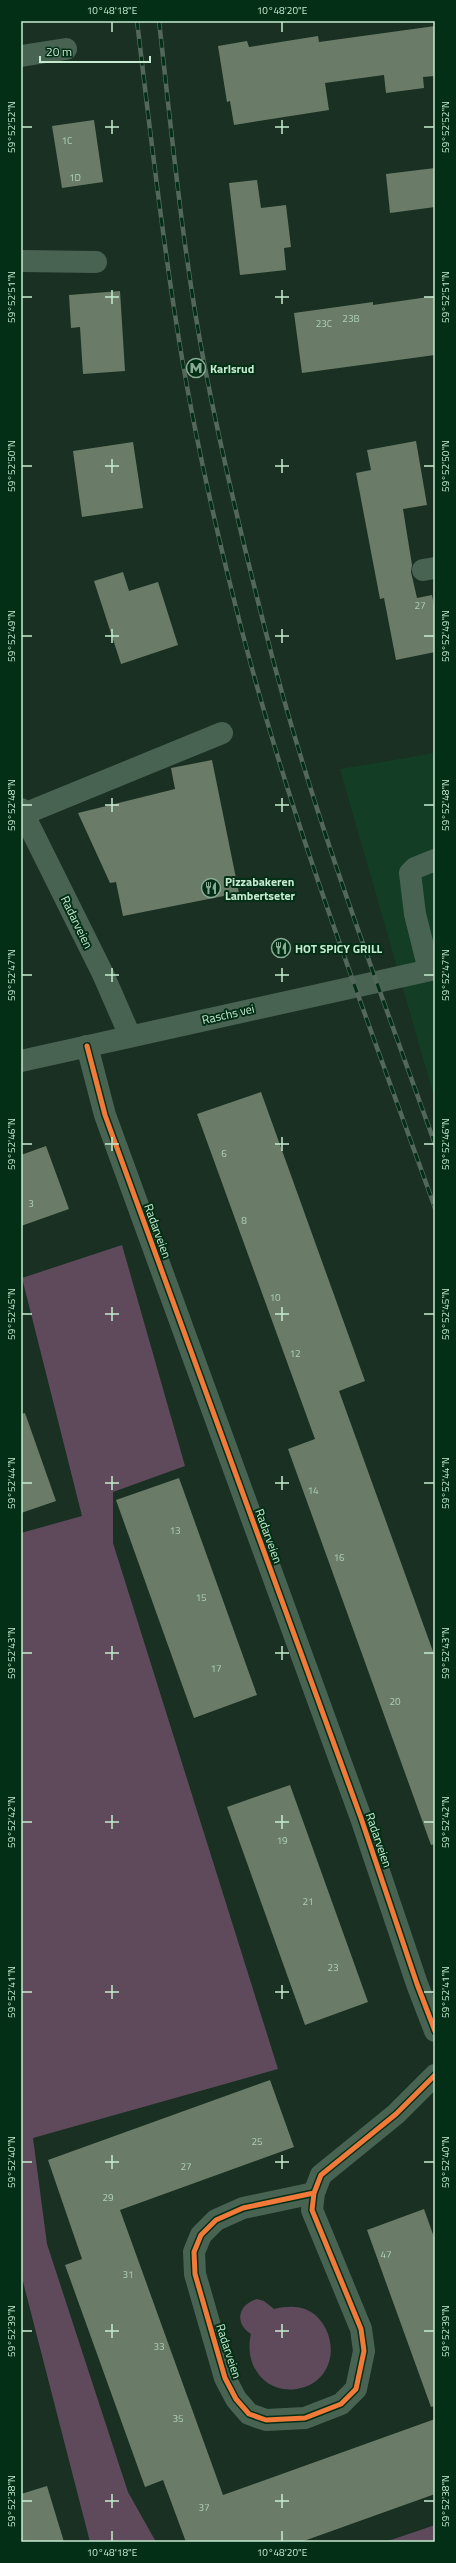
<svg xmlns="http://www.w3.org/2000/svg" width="456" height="2563" font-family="'Titillium Web',sans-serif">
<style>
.built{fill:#133e25}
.green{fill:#5e4a5b}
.building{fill:#6a7c68}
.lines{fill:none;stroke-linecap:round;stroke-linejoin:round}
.minor{stroke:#496353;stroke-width:22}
.rail-casing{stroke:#53685b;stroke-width:4.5}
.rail{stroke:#042f17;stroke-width:3;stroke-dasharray:9;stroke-linecap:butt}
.cycleway-casing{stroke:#042f17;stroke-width:8}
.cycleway{stroke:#f17a3a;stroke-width:5}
.ticks{fill:none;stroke:#c6ebd0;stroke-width:1.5}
.labels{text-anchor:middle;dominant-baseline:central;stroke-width:4;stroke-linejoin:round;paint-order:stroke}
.number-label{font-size:10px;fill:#afcfb6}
.poi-label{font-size:12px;font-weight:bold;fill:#c6ebd0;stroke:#042f17;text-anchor:start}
.street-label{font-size:12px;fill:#c6ebd0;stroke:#042f17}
.neatline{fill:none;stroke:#c6ebd0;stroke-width:1.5}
.ticks-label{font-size:10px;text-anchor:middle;fill:#c6ebd0}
</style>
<rect width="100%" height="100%" fill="#193022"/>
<!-- built -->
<path class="built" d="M435,753V1100L340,769Z"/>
<!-- green -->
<g class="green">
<path d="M122,1245L185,1466L113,1492V1543L278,2069L33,2138L47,2244L128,2492L156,2542H90L21,2274V1533L82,1516L22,1278Z"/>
<path d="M257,2299L264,2301L274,2309C291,2305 308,2305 320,2320C339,2343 333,2380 301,2388C267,2397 243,2366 251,2334C234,2323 238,2305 257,2299Z"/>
<path d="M435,2525V2542H385Z"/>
</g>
<!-- building -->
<g class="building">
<path d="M435,26V76L423,77L424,88L386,93L384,75L325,83L329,110L234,125L230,101L227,102L218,46L247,41L249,47L318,36L319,42Z"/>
<path d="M94,120L103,182L62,188L52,126Z"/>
<path d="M435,168V207L390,213L386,174Z"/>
<path d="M257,180L261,208L286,205L291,247L284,248L286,270L240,275L229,183Z"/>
<path d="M120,291L125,371L83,374L80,327L71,328L69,295Z"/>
<path d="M435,296V355L302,373L294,313L373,302V305Z"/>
<path d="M416,441L427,505L403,509L412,565L411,572L417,598L432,595L435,611V652L396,660L384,598L380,599L356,473L371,470L367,450Z"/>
<path d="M133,442L143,508L82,517L73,451Z"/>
<path d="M123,572L129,591L158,582L178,645L121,664L94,581Z"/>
<path d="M212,760L239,893L123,916L116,882L110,883L78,813L175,789L171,768Z"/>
<path d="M261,1092L365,1381L339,1391L435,1657V1844L431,1845L288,1449L315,1439L197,1114Z"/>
<path d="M46,1146L69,1209L21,1226V1155Z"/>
<path d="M25,1413L56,1501L21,1513V1414Z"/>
<path d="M179,1478L257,1695L194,1718L116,1500Z"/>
<path d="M290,1785L368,2002L305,2025L227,1807Z"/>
<path d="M270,2080L294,2147L120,2210L223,2495L435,2419V2494L301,2542H186L163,2480L145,2487L65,2265L82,2259L48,2160Z"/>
<path d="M424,2209L435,2240V2406L431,2407L367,2230Z"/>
<path d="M47,2486L64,2542H21V2494Z"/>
</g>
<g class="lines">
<!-- minor -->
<g class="minor">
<path d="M21,56L66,49"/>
<path d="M21,261L96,262"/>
<path d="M423,570L435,568"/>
<path d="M21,809L103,974L130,1036"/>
<path d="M24,814L222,733"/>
<path d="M429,970L415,914L410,873L415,868L435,860"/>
<path d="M87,1046L105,1115L361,1818L417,1984L435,2031"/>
<path d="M21,1061L435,969"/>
<path d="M314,2193L243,2208L216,2220L201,2235L194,2252L195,2274L225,2378L236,2399L249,2414L266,2420L305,2418L341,2404L356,2389L364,2351L361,2329L312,2210L314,2193L321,2175L396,2114L435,2075"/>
</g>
<defs>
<g id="rail">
<path d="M137,21C149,121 160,221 176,321C192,426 216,531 243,635C294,830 367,1018 435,1208"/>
<path d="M159,21C172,136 183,254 205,368C222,455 243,543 265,629C309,804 374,974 435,1144"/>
</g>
</defs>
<!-- rail casing -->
<use href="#rail" class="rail-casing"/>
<!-- rail -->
<use href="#rail" class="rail"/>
<defs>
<g id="cycleway">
<path d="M87,1046L105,1115L361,1818L417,1984L435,2031"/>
<path d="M314,2193L243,2208L216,2220L201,2235L194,2252L195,2274L225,2378L236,2399L249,2414L266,2420L305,2418L341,2404L356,2389L364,2351L361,2329L312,2210L314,2193L321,2175L396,2114L435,2075"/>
</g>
</defs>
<!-- cycleway casing -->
<use href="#cycleway" class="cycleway-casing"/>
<!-- cycleway -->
<use href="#cycleway" class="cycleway"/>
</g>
<!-- ticks -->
<path class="ticks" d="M112,22V32M282,22V32M112,120V134M282,120V134M22,127H32M105,127H119M275,127H289M424,127H434M112,290V304M282,290V304M22,297H32M105,297H119M275,297H289M424,297H434M112,459V473M282,459V473M22,466H32M105,466H119M275,466H289M424,466H434M112,629V643M282,629V643M22,636H32M105,636H119M275,636H289M424,636H434M112,798V812M282,798V812M22,805H32M105,805H119M275,805H289M424,805H434M112,968V982M282,968V982M22,975H32M105,975H119M275,975H289M424,975H434M112,1137V1151M282,1137V1151M22,1144H32M105,1144H119M275,1144H289M424,1144H434M112,1307V1321M282,1307V1321M22,1314H32M105,1314H119M275,1314H289M424,1314H434M112,1476V1490M282,1476V1490M22,1483H32M105,1483H119M275,1483H289M424,1483H434M112,1646V1660M282,1646V1660M22,1653H32M105,1653H119M275,1653H289M424,1653H434M112,1815V1829M282,1815V1829M22,1822H32M105,1822H119M275,1822H289M424,1822H434M112,1985V1999M282,1985V1999M22,1992H32M105,1992H119M275,1992H289M424,1992H434M112,2155V2169M282,2155V2169M22,2162H32M105,2162H119M275,2162H289M424,2162H434M112,2324V2338M282,2324V2338M22,2331H32M105,2331H119M275,2331H289M424,2331H434M112,2494V2508M282,2494V2508M22,2501H32M105,2501H119M275,2501H289M424,2501H434M112,2531V2541M282,2531V2541"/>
<!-- icons -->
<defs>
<symbol id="metro-ring" viewBox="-11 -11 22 22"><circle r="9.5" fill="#042f17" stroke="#89aa93" stroke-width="1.5"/><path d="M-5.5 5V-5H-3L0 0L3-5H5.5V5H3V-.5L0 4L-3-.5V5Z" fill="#89aa93"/></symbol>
<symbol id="restaurant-ring" viewBox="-11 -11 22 22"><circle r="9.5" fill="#042f17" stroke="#89aa93" stroke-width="1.5"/><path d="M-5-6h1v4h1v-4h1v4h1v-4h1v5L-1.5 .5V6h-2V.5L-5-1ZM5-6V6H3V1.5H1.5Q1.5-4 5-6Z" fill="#89aa93"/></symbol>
</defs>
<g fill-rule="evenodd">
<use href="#metro-ring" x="185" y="357" width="22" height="22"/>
<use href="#restaurant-ring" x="200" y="877" width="22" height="22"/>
<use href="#restaurant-ring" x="270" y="937" width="22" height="22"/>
</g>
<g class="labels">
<!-- number labels -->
<g class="number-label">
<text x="67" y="140">1C</text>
<text x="75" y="177">1D</text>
<text x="351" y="318">23B</text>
<text x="324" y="323">23C</text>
<text x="420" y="605">27</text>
<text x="224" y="1153">6</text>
<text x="31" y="1203">3</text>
<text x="244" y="1220">8</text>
<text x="275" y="1297">10</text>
<text x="295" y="1353">12</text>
<text x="313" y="1490">14</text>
<text x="175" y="1530">13</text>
<text x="339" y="1557">16</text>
<text x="201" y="1597">15</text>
<text x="216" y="1668">17</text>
<text x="395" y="1701">20</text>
<text x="282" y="1840">19</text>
<text x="308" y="1901">21</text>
<text x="333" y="1967">23</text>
<text x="257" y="2141">25</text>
<text x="186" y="2166">27</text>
<text x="108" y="2197">29</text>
<text x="386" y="2254">47</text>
<text x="128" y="2274">31</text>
<text x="159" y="2346">33</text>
<text x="178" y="2418">35</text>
<text x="204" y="2507">37</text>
</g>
<!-- poi labels -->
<g class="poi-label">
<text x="210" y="368">Karlsrud</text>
<text x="225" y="881">Pizzabakeren<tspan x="225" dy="14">Lambertseter</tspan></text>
<text x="295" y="948">HOT SPICY GRILL</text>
</g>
<!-- street labels -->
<g class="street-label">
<text transform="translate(77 922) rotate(64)">Radarveien</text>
<text transform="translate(228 1014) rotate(-13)">Raschs vei</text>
<text transform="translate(158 1231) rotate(70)">Radarveien</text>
<text transform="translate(269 1536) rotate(70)">Radarveien</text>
<text transform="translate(379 1840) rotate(71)">Radarveien</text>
<text transform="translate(229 2351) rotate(72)">Radarveien</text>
</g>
</g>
<!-- border -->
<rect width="456" height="2563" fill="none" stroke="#042f17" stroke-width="44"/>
<!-- scale -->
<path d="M40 56v6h110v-6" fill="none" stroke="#c6ebd0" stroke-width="2"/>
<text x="46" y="56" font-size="12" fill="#c6ebd0" stroke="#042f17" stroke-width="3" paint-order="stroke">20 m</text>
<rect x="22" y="22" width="412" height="2519" class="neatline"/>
<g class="ticks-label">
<text x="112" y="14">10°48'18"E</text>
<text x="282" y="14">10°48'20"E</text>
<text transform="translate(11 127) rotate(-90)" y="4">59°52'52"N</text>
<text transform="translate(445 127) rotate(-90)" y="4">59°52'52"N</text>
<text transform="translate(11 297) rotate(-90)" y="4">59°52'51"N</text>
<text transform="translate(445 297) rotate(-90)" y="4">59°52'51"N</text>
<text transform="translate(11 466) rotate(-90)" y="4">59°52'50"N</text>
<text transform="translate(445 466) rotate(-90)" y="4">59°52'50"N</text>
<text transform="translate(11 636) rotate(-90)" y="4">59°52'49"N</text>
<text transform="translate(445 636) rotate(-90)" y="4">59°52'49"N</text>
<text transform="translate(11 805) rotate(-90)" y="4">59°52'48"N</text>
<text transform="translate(445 805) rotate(-90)" y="4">59°52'48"N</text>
<text transform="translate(11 975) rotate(-90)" y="4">59°52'47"N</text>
<text transform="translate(445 975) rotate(-90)" y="4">59°52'47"N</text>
<text transform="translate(11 1144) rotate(-90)" y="4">59°52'46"N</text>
<text transform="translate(445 1144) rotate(-90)" y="4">59°52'46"N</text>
<text transform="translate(11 1314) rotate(-90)" y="4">59°52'45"N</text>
<text transform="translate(445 1314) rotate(-90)" y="4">59°52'45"N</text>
<text transform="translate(11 1483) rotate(-90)" y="4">59°52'44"N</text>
<text transform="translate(445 1483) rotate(-90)" y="4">59°52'44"N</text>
<text transform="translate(11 1653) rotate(-90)" y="4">59°52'43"N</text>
<text transform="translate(445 1653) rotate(-90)" y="4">59°52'43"N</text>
<text transform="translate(11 1822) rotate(-90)" y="4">59°52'42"N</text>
<text transform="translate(445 1822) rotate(-90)" y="4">59°52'42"N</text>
<text transform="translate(11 1992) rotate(-90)" y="4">59°52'41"N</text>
<text transform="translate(445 1992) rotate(-90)" y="4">59°52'41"N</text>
<text transform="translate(11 2162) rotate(-90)" y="4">59°52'40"N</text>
<text transform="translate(445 2162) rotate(-90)" y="4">59°52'40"N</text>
<text transform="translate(11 2331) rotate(-90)" y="4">59°52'39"N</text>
<text transform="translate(445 2331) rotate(-90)" y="4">59°52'39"N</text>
<text transform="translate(11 2501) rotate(-90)" y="4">59°52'38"N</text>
<text transform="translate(445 2501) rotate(-90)" y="4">59°52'38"N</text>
<text x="112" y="2556">10°48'18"E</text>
<text x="282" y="2556">10°48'20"E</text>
</g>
</svg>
